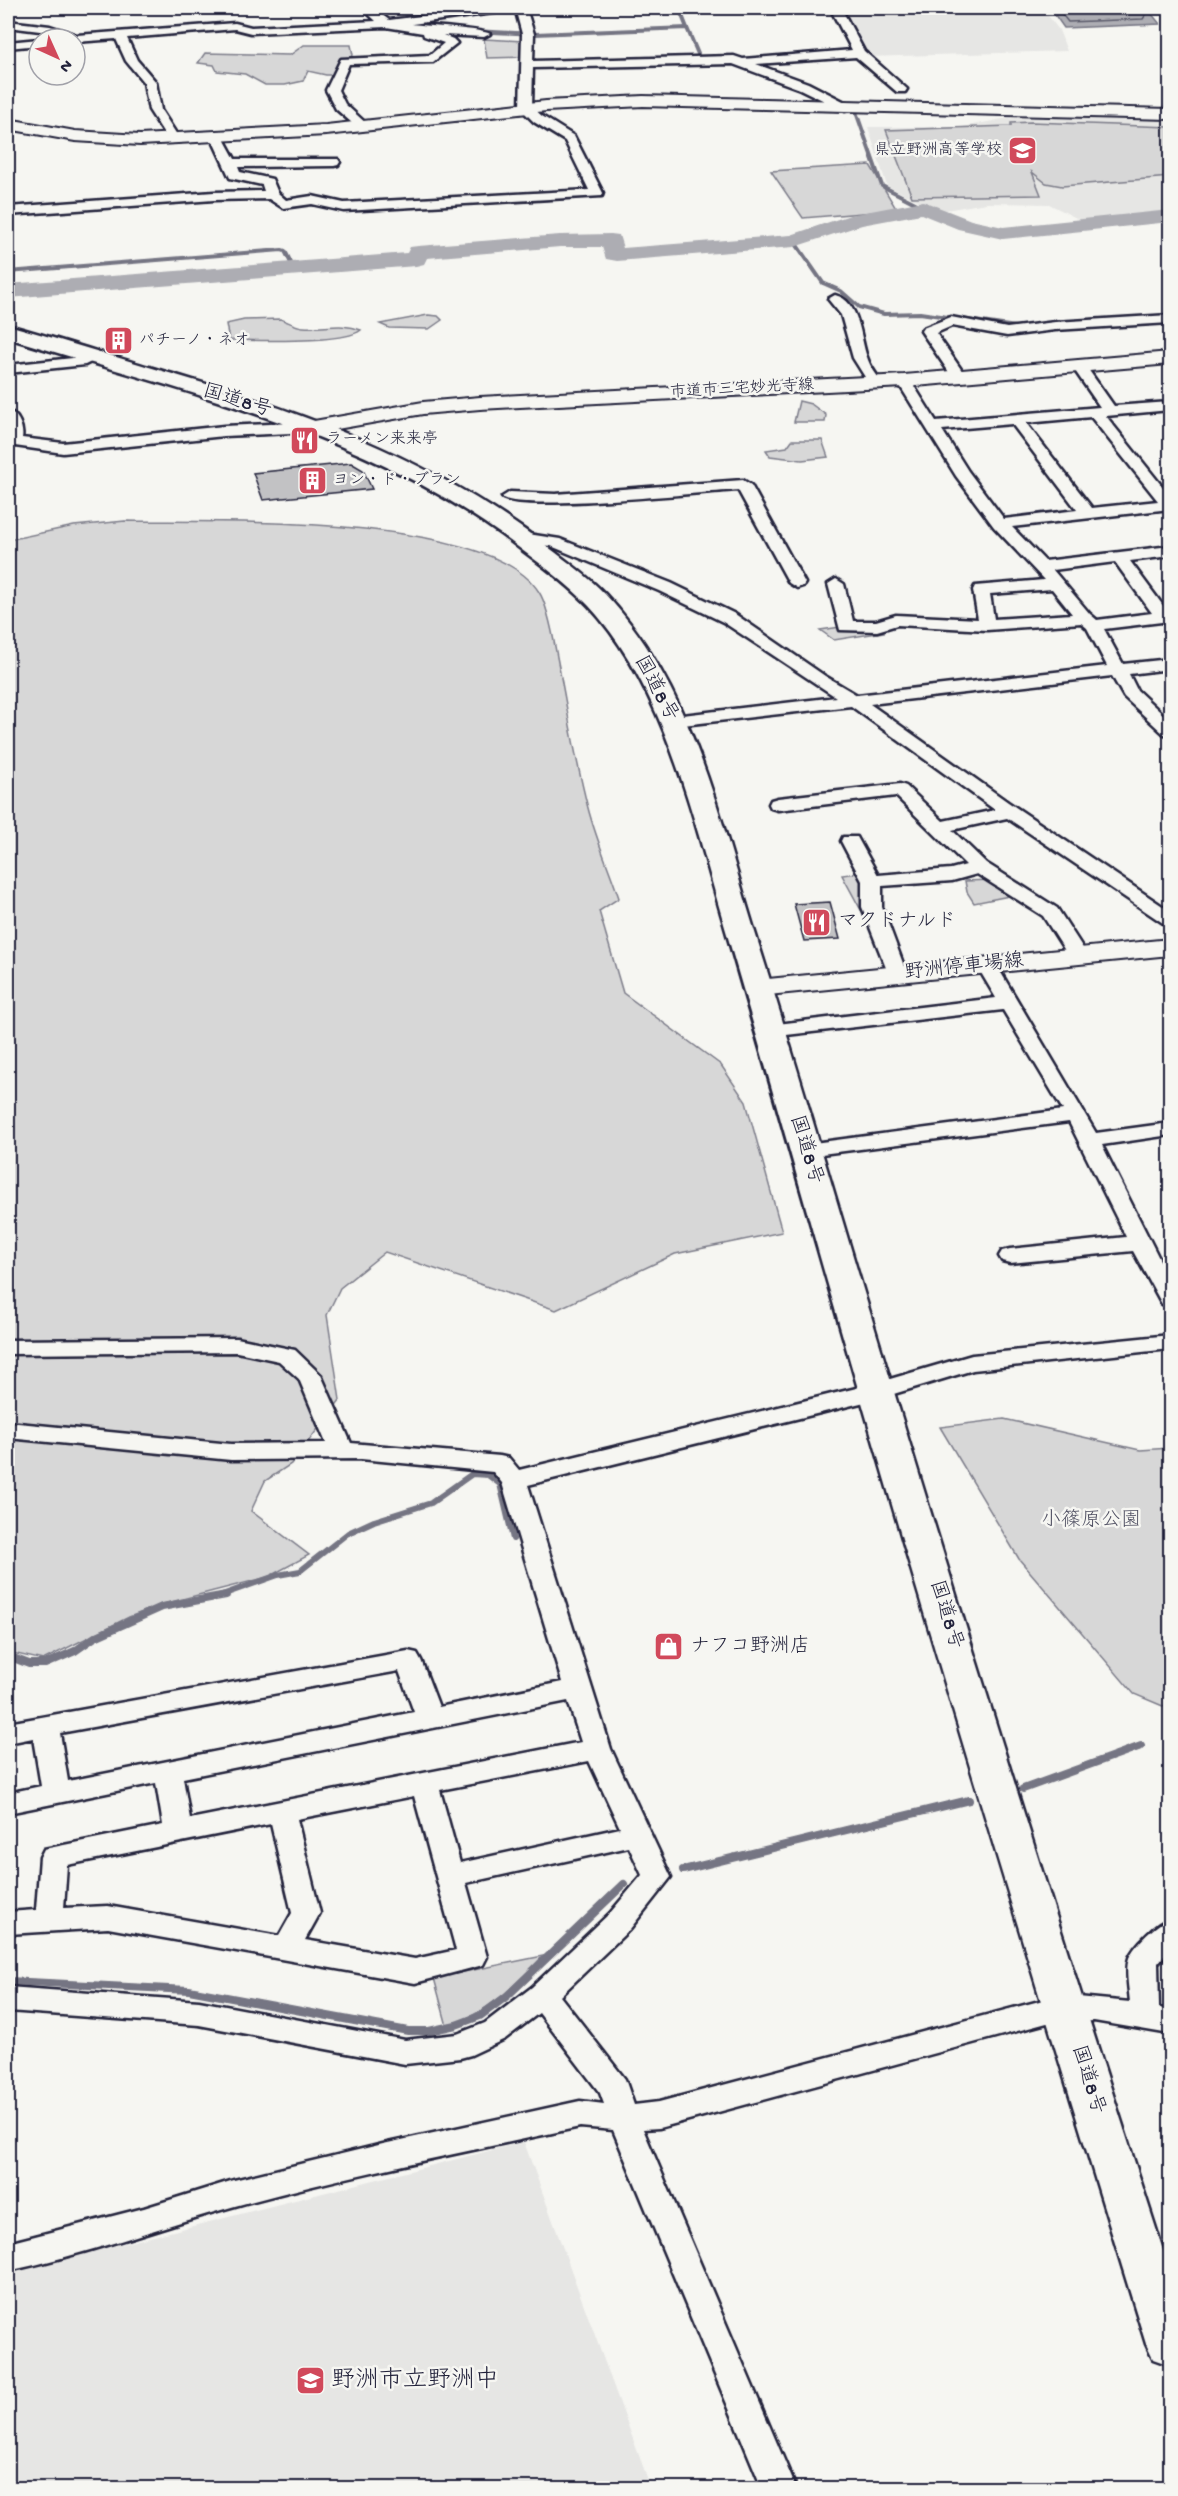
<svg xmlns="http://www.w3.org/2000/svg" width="1178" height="2496" font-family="'Gochi Hand','Klee One',sans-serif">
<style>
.built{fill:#e6e6e4}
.green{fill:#d7d7d7;stroke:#7c7c89;stroke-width:1.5}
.water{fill:#adadb3;stroke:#757583;stroke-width:1.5}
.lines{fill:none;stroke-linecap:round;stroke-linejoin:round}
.shore{stroke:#5a5a6b;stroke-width:1.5}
.stream-far2{stroke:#757583;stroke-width:4}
.stream-far1{stroke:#757583;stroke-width:6}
.stream{stroke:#757583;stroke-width:8}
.river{fill:#adadb3;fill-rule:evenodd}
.building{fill:#c2c2c4;stroke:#22223b;stroke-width:1.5}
.street-casing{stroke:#22223b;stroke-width:5}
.secondary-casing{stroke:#22223b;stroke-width:4}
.highway-casing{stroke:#22223b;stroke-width:5}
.street{fill:#f6f6f2;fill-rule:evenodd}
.secondary{fill:#f6f6f2;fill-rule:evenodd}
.highway{fill:#f6f6f2;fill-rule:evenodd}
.labels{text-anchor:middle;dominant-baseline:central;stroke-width:5;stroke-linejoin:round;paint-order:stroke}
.far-poi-label{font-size:16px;fill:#22223b;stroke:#f6f6f2;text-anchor:start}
.far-street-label{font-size:16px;fill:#22223b;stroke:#f6f6f2}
.street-label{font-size:20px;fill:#22223b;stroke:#f6f6f2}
.poi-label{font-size:20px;fill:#22223b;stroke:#f6f6f2;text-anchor:start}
.park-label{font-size:20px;fill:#4f4f62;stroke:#f6f6f2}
.near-poi-label{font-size:24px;fill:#22223b;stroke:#f6f6f2;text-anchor:start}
</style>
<rect width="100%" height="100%" fill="#f6f6f2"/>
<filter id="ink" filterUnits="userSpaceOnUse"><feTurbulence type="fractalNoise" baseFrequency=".0167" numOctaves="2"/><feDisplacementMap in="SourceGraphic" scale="12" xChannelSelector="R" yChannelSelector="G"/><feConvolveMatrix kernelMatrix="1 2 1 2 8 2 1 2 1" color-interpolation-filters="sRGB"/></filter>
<g filter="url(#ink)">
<!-- built -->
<g class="built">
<path d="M842,8H1042L1059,30L1067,51L867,57Z"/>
<path d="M1064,114L1170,117V181L1163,186L1170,191V214L1086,223L1049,204L986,203L940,211L887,186L868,127H962L1003,119Z"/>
<path d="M524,2142L651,2488H8V2273Z"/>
</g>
<!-- green -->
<g class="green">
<path d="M484,39L523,41L525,57L487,58Z"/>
<path d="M304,45H351L353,55L342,75H326L308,71L303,81L285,85H265L245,74L217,71L214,65L198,63L205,53L290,55Z"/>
<path d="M1031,122L1170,127V177L1062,186L1046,183L1032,172L1041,195L912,197L886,130L1011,126V123Z"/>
<path d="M870,165L897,210L803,218L771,171Z"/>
<path d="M428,315L438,316L442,320L429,329L389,328L380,324Z"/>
<path d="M280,319C287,321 296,327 303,327C324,329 341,322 361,330C345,344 254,340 229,340L226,324L244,320Z"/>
<path d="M799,401L811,404L826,415L825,422H794Z"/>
<path d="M792,440H822L828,457L802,460L770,456L766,450L787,447Z"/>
<path d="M125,521C213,523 489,512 539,592C548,605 554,641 557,657C567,707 575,759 588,808C596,839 609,868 619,898L599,911L623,993L721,1065L746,1102L782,1232L675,1254L556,1310L385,1252L340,1288L327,1315L340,1400L291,1464L265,1481L251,1511L309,1555L268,1577L167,1603L129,1617L43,1660L8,1652V540L74,526Z"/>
<path d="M841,627L881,628L884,632L834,640L820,630Z"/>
<path d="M864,872V909L861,910L842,875Z"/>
<path d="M992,880L1014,895L974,903L967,892L965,881Z"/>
<path d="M1004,1419L1140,1450L1170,1448V1709L1134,1694L1019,1559L940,1427Z"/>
<path d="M543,1956C510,1990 493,2010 447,2026L434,1978Z"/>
</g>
<!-- water -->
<path class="water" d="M1050,8H1147L1160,24L1064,28Z"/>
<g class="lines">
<!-- shore -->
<g class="shore">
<path d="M1057,8L1068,22L1143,19L1145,16L1143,8"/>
<path d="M1066,8L1072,14L1133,12L1135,8"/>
</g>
<!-- stream-far2 -->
<g class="stream-far2">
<path d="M393,8L433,28"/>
<path d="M679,8L687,28"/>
<path d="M473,31L535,34L687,28L698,54"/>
<path d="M855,109L882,186L923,207"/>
<path d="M794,241L823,283L841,291L859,307L884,314L920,313L1016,327"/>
<path d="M8,272L282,250L285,251L294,269"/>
<path d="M1112,319L1170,315"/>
</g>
<!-- stream-far1 -->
<path class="stream-far1" d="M219,1596L278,1575L300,1571L348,1533L374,1521L431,1503L472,1474L488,1475L500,1484L513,1539"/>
<!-- stream -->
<g class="stream">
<path d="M8,1656L29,1664H45L75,1651L95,1637L162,1607L226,1595"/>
<path d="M1023,1789L1141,1746"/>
<path d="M683,1870L969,1800"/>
<path d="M8,1981L189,1990L408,2031H429L456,2025L480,2016L507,1996L624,1884"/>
</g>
<!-- river -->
<path class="river" d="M923,201L971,220L1003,227L1170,210V222L1003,239L958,229L921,214L862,225L794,247L617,261L606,259L602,247H560L427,258L424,264L416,266L8,298V284L407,253L410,247L418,246L560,235L611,234L619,235L623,248L791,235L850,215Z"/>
</g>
<!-- building -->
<g class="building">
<path d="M351,463L363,470L372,489L263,500L253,473Z"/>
<path d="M830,902L840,939L804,941L794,904Z"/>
</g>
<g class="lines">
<defs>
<g id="street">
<path d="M362,8H373L389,20L486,8H514L508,11L412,24C425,26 484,29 490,34L484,37L443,35L453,39L457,43L433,62L349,64L338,90L345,104L369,126L363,130L359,129L336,109L326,90L341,59L430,55L444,43L424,36L423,33L386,27L251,33L235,29L127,38L137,60L156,82L161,110L179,138L173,142L169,141L149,110L144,83L126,61L116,39L76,42L75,39H66L48,32L8,27V21L50,26L77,35L235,23L251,27L376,21Z"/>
<path d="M515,8H526L534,34L533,61L734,56L743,59L852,50L830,8H841L864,51L907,89L905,92H897L856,57L756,64L808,83L849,104V110L845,111L800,89L733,64L533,68L532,107L542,116L574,136L603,193L602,196L344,211L312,204L283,208L269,199L214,200L8,215V207L214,192L264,191L262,185L230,178L211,137L217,133L223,137L235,159H338L340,162L338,165L334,166L238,167L240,172L272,179L278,193L286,200L312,196L344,203L589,190L565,141L534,122L520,108L522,34Z"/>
<path d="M39,39V45L8,48V42L39,39H41Z"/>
<path d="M835,295C860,301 860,338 867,357C870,367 876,374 882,382L880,385H870L853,358L841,315L828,299Z"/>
<path d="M1170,315V323L1055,330L1007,336L952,326L936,333L965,375L958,379L953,378L921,331L923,328L951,317L1007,328L1055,322Z"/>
<path d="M92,354L99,358L85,365L8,373V365L82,357Z"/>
<path d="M1078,361L1083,362L1114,406L1170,402V410L1106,416L1170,496V509L1012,527L1045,561L1170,546V556L1130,561L1167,611H1170V621L1104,629L1123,664L1170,659V669L1129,674L1137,690L1170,721V735L1164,734L1124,697L1112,676L870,704L1008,802L1170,911V925L1163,923L1007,818L952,830L986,863L1057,908L1088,956L1085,960H1071L1043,916L977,874L952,881L882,886V907L907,974L904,978H890L862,907V881L841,841L843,837H857L878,875L951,869L966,865L896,796L778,810L771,808L769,804L771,800L778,798L900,784L906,786L943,821L995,810L851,706L674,726L668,725L665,721L668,717L674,716L836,697L723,622L659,591L551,546L528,544L520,539L528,534L560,539L671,583L735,614L825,676L857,695L1107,666L1087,628L1081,623L987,630L897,625L877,631L840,630L828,584L836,579L844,584L853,621H876L896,615L978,619L973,590L975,586L1044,580L994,527L956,476L897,381L899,378H909L936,421L1100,407L1071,365ZM1091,417L1158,501L1092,508L1026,423ZM1012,424L1077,510L1004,519L968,471L942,430ZM1115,562L1152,613L1097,620L1090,614L1053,570ZM1052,589L1072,614L994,619L990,594Z"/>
<path d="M8,411C18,413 24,429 22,438L63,443L224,426L314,422L322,427L314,432L224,436L63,453L8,445Z"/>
<path d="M743,480L751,485L805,583L803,586L797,588L789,583L738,490C707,492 515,512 502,497L510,492L555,494Z"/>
<path d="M987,960L994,962L997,966L1096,1133L1170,1123V1135L1102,1145L1170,1280V1306L1162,1304L1133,1251L1010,1263L1002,1261L999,1256L1002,1251L1010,1249L1126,1237L1069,1122L806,1156L798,1155L795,1150L798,1145L806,1144L1063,1110L1003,1010L769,1037L762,1035L759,1031L762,1027L769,1025L996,998L977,966L980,962Z"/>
<path d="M1170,1335V1349L973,1370L877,1399L528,1485L611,1749L671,1877L630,1929L560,1996L625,2079L634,2105L659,2102L1047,1999L1078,1997L1130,2002C1129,1989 1125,1970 1129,1958C1134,1945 1158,1922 1170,1919V1949L1158,1963L1159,2008L1170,2010V2034L1094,2021L1047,2023L659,2128L643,2129L796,2488H762L613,2130L580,2127C465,2152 348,2175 235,2206C159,2227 85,2255 8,2271V2243L144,2208L234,2180L383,2144L580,2101L604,2104L600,2093L539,2013L505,2039L471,2055L460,2058L405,2064L199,2025L8,2011V1987L199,2001L405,2040L457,2034L485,2023L532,1987L610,1913L642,1875L629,1847L466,1883L487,1957L483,1965L415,1983L108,1928L8,1934V1912L36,1910L40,1857L44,1849L163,1825L156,1783L8,1813V1793L41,1786L33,1738L8,1743V1723L408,1651L417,1653L421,1660L439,1707L562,1682L502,1483L493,1472L361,1459L231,1460L8,1438V1422L231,1444L326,1443L299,1379L279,1361L237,1352L8,1354V1340L237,1338L295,1350L321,1375L351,1443L500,1456L509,1458L519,1470L873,1384L972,1355ZM399,1671L414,1712L68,1781L60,1733ZM568,1701L581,1742L190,1819L183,1778ZM589,1761L620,1828L460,1863L440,1790ZM414,1796L456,1950L415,1959L305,1940L320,1913L297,1819ZM271,1824L292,1913L279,1936L108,1906L64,1908L67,1865Z"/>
</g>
<g id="secondary">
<path d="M643,96L1170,109V119L643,106L546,111L326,135L140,145L75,141L8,129V119L75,131L140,135L326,125L546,101Z"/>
<path d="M1170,352V364L904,387L480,409L423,414L314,433L307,431L303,427L307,423L314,421L423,402L480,397L904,375Z"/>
<path d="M1170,939V955L758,996L748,994L744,988L748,982L758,980Z"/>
</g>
<path id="highway" d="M8,325C55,338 102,353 149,367C291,408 430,456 548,547C568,562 588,576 605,594C690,683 718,811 753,926C789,1039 822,1153 856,1266C957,1603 1062,1938 1170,2272V2365L1153,2359L1146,2344C1036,1987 927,1630 824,1271C791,1155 758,1039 724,924C693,818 665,688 589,606C569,585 545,567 522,550C374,434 184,392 8,338Z"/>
</defs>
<!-- street casing -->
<use href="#street" class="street-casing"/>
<!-- secondary casing -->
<use href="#secondary" class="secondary-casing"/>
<!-- highway casing -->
<use href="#highway" class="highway-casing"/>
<!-- street -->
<use href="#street" class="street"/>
<!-- secondary -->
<use href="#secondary" class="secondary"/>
<!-- highway -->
<use href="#highway" class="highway"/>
</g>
</g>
<!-- icons -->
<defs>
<symbol id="school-square" viewBox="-11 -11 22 22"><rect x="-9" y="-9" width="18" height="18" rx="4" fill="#d1495b" stroke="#f6f6f2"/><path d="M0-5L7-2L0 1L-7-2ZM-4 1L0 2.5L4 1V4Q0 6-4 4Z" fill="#fff"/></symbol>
<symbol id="building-square" viewBox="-11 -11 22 22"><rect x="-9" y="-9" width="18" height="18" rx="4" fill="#d1495b" stroke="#f6f6f2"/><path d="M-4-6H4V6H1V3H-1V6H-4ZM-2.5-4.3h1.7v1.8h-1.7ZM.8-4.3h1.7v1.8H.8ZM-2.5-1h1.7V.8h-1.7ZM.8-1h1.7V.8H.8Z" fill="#fff"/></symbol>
<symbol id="restaurant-square" viewBox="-11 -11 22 22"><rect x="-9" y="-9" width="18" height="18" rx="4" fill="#d1495b" stroke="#f6f6f2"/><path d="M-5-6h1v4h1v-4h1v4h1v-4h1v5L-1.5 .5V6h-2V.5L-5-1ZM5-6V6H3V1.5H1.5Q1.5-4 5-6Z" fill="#fff"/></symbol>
<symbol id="shop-square" viewBox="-11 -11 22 22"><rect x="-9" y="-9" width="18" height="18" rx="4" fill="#d1495b" stroke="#f6f6f2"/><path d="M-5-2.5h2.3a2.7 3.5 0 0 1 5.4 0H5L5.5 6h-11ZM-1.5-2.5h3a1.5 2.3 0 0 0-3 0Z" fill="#fff"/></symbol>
</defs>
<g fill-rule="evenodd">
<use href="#school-square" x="1006" y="134" width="33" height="33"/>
<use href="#building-square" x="102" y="324" width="33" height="33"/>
<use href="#restaurant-square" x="288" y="424" width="33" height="33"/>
<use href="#building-square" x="296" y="464" width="33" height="33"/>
<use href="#restaurant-square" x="800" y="906" width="33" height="33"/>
<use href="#shop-square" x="652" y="1630" width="33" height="33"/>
<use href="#school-square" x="294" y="2364" width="33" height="33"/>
</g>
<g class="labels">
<!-- far-poi labels -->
<g class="far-poi-label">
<text x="1002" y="151" text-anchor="end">県立野洲高等学校</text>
<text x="139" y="341">パチーノ・ネオ</text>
<text x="326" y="440">ラーメン来来亭</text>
<text x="333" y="481">ヨン・ド・ブラン</text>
</g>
<!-- far-street labels -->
<g class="far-street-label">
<text transform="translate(742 390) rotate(-3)">市道市三宅妙光寺線</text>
</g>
<!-- street labels -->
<g class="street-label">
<text transform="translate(237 402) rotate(17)">国道8号</text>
<text transform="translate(655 689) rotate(62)">国道8号</text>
<text transform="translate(964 968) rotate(-6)">野洲停車場線</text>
<text transform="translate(805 1150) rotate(73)">国道8号</text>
<text transform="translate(945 1615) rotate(73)">国道8号</text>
<text transform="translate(1087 2080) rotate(73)">国道8号</text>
</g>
<!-- poi labels -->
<g class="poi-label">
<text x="838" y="922">マクドナルド</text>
<text x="690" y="1647">ナフコ野洲店</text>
</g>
<!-- park labels -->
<g class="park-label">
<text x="1091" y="1521">小篠原公園</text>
</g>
<!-- near-poi labels -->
<g class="near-poi-label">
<text x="331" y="2381">野洲市立野洲中</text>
</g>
</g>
<!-- margin -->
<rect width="1178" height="2496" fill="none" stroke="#f6f6f2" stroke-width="30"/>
<rect x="15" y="15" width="1148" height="2466" fill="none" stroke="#22223b" stroke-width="2" filter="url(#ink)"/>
<!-- north arrow -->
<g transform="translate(57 57) rotate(135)"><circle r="28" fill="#f6f6f2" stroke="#a1a1a9" stroke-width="1.5"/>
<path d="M0-4.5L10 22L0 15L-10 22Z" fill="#d1495b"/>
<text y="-9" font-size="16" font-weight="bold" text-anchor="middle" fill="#22223b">N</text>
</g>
</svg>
